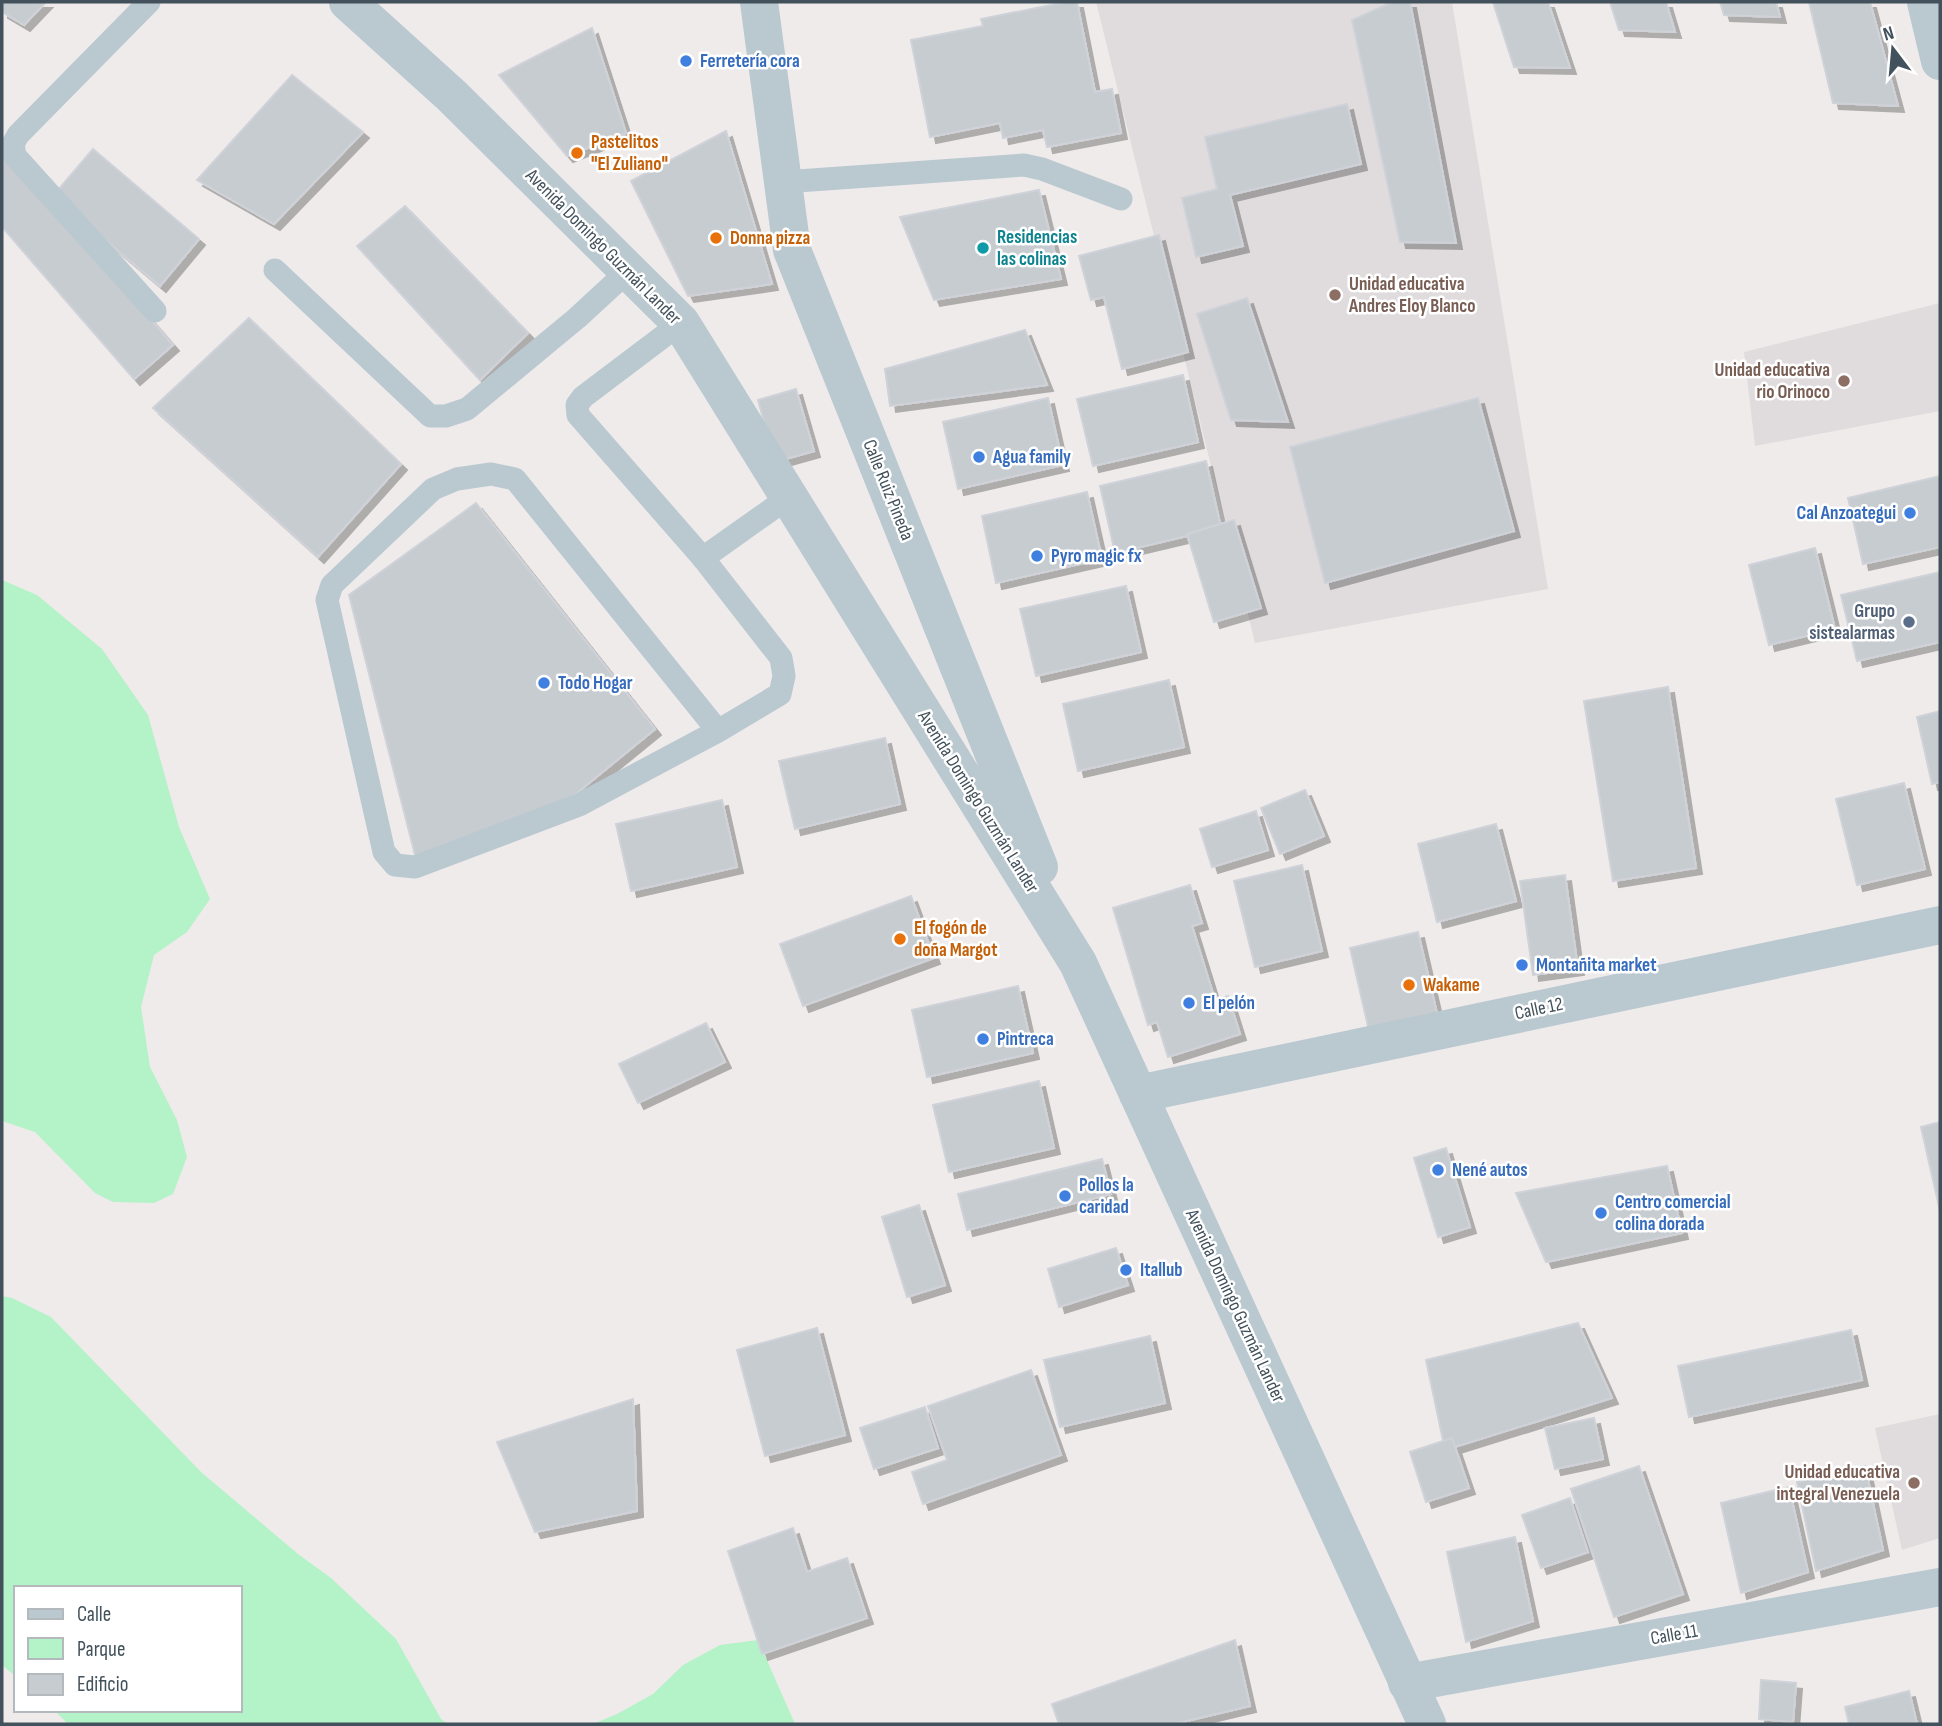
<svg xmlns="http://www.w3.org/2000/svg" width="1942" height="1726" font-family="'Sofia Sans Condensed',sans-serif">
<style>
.education{fill:#e0dcdd}
.green{fill:#b4f2c8}
.building{fill:#c7ccd1;stroke:#cfd2d8;stroke-width:2;filter:url(#shadow)}
.lines{fill:none;stroke-linecap:round;stroke-linejoin:round}
.service{stroke:#bac8d0;stroke-width:23}
.minor{stroke:#bac8d0;stroke-width:38}
.shop-dot{fill:#3f7fe0;stroke:#fff;stroke-width:2.5}
.food-dot{fill:#e8710a;stroke:#fff;stroke-width:2.5}
.culture-dot{fill:#0f9aa8;stroke:#fff;stroke-width:2.5}
.education-dot{fill:#8d6e63;stroke:#fff;stroke-width:2.5}
.service-dot{fill:#5c6f8a;stroke:#fff;stroke-width:2.5}
.labels{text-anchor:middle;dominant-baseline:central;stroke-width:5;stroke-linejoin:round;paint-order:stroke}
.shop-label{font-size:19px;font-weight:bold;fill:#366cbe;stroke:#fff;text-anchor:start}
.food-label{font-size:19px;font-weight:bold;fill:#c56008;stroke:#fff;text-anchor:start}
.culture-label{font-size:19px;font-weight:bold;fill:#0d838f;stroke:#fff;text-anchor:start}
.street-label{font-size:19px;fill:#42515b;stroke:#fff}
.education-label{font-size:19px;font-weight:bold;fill:#785e54;stroke:#fff;text-anchor:end}
.service-label{font-size:19px;font-weight:bold;fill:#4e5e75;stroke:#fff;text-anchor:end}
</style>
<defs>
<filter id="shadow"><feDropShadow dx="6" dy="6" stdDeviation="0" flood-color="#0004"/></filter>
</defs>
<rect width="100%" height="100%" fill="#efebeb"/>
<!-- education -->
<g class="education">
<path d="M1096,2H1452L1548,589L1255,643Z"/>
<path d="M1940,303V411L1755,446L1744,352Z"/>
<path d="M1940,1414V1538L1902,1550L1875,1428Z"/>
</g>
<!-- green -->
<g class="green">
<path d="M2,580L37,595L102,649L148,715L179,827L210,899L187,932L154,955L141,1007L150,1067L177,1120L187,1157L173,1194L154,1203L113,1202L95,1193L35,1132L2,1121Z"/>
<path d="M2,1296L12,1298L51,1317L201,1472L298,1554L331,1578L396,1639L441,1719L448,1724H68L54,1710H240V1588H16V1677L2,1665Z"/>
<path d="M758,1640L795,1724H593L617,1714L653,1694L683,1665L720,1645Z"/>
</g>
<!-- building -->
<g class="building">
<path d="M2,2H46L24,25L2,12Z"/>
<path d="M1066,2H1077L1095,92L1112,89L1121,133L1047,147L1043,130L1003,138L1000,123L930,137L911,40L983,26L981,19Z"/>
<path d="M1392,2H1410L1456,243L1400,242L1352,20Z"/>
<path d="M1493,2H1548L1570,68L1514,67Z"/>
<path d="M1610,2H1666L1675,32L1619,30Z"/>
<path d="M1720,2H1776L1780,17L1724,15Z"/>
<path d="M1809,2H1870L1898,106L1833,103Z"/>
<path d="M592,28L626,133L567,156L499,75Z"/>
<path d="M292,75L363,132L274,224L197,180Z"/>
<path d="M1347,104L1361,164L1230,195L1243,246L1196,257L1182,198L1217,189L1205,137Z"/>
<path d="M726,131L772,284L688,296L631,181Z"/>
<path d="M2,148L173,345L134,379L2,227Z"/>
<path d="M93,149L199,239L160,286L53,196Z"/>
<path d="M1039,190L1061,279L934,300L900,217Z"/>
<path d="M405,206L528,333L480,380L357,246Z"/>
<path d="M1159,235L1188,352L1122,369L1104,297L1091,300L1079,256Z"/>
<path d="M1247,298L1288,422L1231,420L1197,314Z"/>
<path d="M249,318L401,464L318,557L153,408Z"/>
<path d="M1025,330L1047,385L890,406L885,369Z"/>
<path d="M1183,375L1198,442L1093,466L1077,399Z"/>
<path d="M796,389L814,451L775,462L758,400Z"/>
<path d="M1048,398L1063,465L958,489L943,422Z"/>
<path d="M1478,398L1514,531L1325,583L1290,447Z"/>
<path d="M1206,461L1221,528L1115,553L1100,486Z"/>
<path d="M1940,476V547L1863,564L1848,498Z"/>
<path d="M1087,492L1102,559L996,583L982,516Z"/>
<path d="M476,503L655,729L556,810L416,859L349,595Z"/>
<path d="M1234,520L1261,608L1214,622L1187,534Z"/>
<path d="M1815,548L1835,629L1769,645L1749,565Z"/>
<path d="M1940,572V642L1857,661L1841,595Z"/>
<path d="M1126,586L1141,652L1036,676L1020,609Z"/>
<path d="M1169,680L1184,747L1078,771L1063,704Z"/>
<path d="M1668,687L1696,868L1613,881L1584,701Z"/>
<path d="M1940,711V782L1932,784L1917,717Z"/>
<path d="M885,738L900,804L795,829L779,761Z"/>
<path d="M1904,783L1925,869L1857,885L1836,799Z"/>
<path d="M1305,790L1324,836L1280,854L1261,808Z"/>
<path d="M722,800L737,867L631,891L616,824Z"/>
<path d="M1256,811L1268,850L1212,867L1200,829Z"/>
<path d="M1496,824L1516,901L1437,922L1418,844Z"/>
<path d="M1302,865L1322,951L1255,967L1234,881Z"/>
<path d="M1565,875L1578,969L1533,975L1520,881Z"/>
<path d="M1190,885L1202,923L1192,926L1215,1000L1228,996L1240,1034L1168,1057L1157,1022L1148,1025L1113,908Z"/>
<path d="M911,896L934,958L803,1006L780,944Z"/>
<path d="M1418,932L1438,1018L1370,1035L1350,948Z"/>
<path d="M1018,986L1033,1053L927,1077L912,1010Z"/>
<path d="M706,1023L725,1062L638,1103L619,1064Z"/>
<path d="M1039,1081L1054,1148L949,1172L933,1105Z"/>
<path d="M1940,1122V1211L1921,1127Z"/>
<path d="M1446,1148L1470,1227L1438,1237L1414,1158Z"/>
<path d="M1102,1159L1111,1194L967,1230L958,1194Z"/>
<path d="M1667,1166L1682,1233L1546,1262L1516,1193Z"/>
<path d="M919,1205L945,1285L907,1297L882,1217Z"/>
<path d="M1116,1248L1128,1285L1059,1307L1048,1269Z"/>
<path d="M1578,1323L1612,1398L1445,1450L1426,1360Z"/>
<path d="M817,1328L845,1435L765,1456L737,1350Z"/>
<path d="M1851,1330L1862,1380L1689,1417L1678,1366Z"/>
<path d="M1150,1336L1165,1403L1060,1427L1044,1360Z"/>
<path d="M1031,1370L1061,1455L923,1504L912,1472L947,1460L928,1406Z"/>
<path d="M633,1399L637,1511L535,1532L497,1442Z"/>
<path d="M925,1407L938,1448L874,1469L860,1428Z"/>
<path d="M1594,1418L1603,1459L1555,1469L1545,1428Z"/>
<path d="M1452,1438L1469,1488L1426,1502L1410,1452Z"/>
<path d="M1639,1466L1683,1594L1614,1617L1571,1489Z"/>
<path d="M1865,1466L1883,1550L1816,1571L1797,1482Z"/>
<path d="M1789,1487L1808,1572L1741,1593L1721,1503Z"/>
<path d="M1570,1498L1588,1552L1541,1568L1522,1515Z"/>
<path d="M793,1528L807,1572L847,1558L867,1618L762,1654L728,1551Z"/>
<path d="M1515,1537L1533,1621L1466,1642L1447,1552Z"/>
<path d="M1235,1640L1250,1706L1174,1724H1059L1052,1704Z"/>
<path d="M1761,1680L1796,1683L1793,1722L1759,1719Z"/>
<path d="M1909,1691L1917,1724H1849L1845,1707Z"/>
</g>
<g class="lines">
<!-- service -->
<g class="service">
<path d="M149,2L18,135L13,144L15,156L155,311"/>
<path d="M783,182L1024,165L1042,169L1121,199"/>
<path d="M275,270L430,416H446L467,409L577,318L628,271"/>
<path d="M681,323L583,397L577,405L578,415L703,558L781,658L784,676L780,694L718,731L579,805L415,867L395,865L384,852L327,600L332,585L433,489L457,479L491,474L515,479L718,731"/>
<path d="M703,558L789,497"/>
</g>
<!-- minor -->
<g class="minor">
<path d="M348,2L452,96L681,323L1078,963L1427,1724"/>
<path d="M759,2L792,250L1039,867"/>
<path d="M1926,2L1940,61"/>
<path d="M1138,1094L1940,925"/>
<path d="M1407,1683L1940,1587"/>
</g>
</g>
<!-- markers -->
<g class="shop-dot">
<circle cx="686" cy="61" r="7"/>
<circle cx="979" cy="457" r="7"/>
<circle cx="1910" cy="513" r="7"/>
<circle cx="1037" cy="556" r="7"/>
<circle cx="544" cy="683" r="7"/>
<circle cx="1522" cy="965" r="7"/>
<circle cx="1189" cy="1003" r="7"/>
<circle cx="983" cy="1039" r="7"/>
<circle cx="1438" cy="1170" r="7"/>
<circle cx="1065" cy="1196" r="7"/>
<circle cx="1601" cy="1213" r="7"/>
<circle cx="1126" cy="1270" r="7"/>
</g>
<g class="food-dot">
<circle cx="577" cy="153" r="7"/>
<circle cx="716" cy="238" r="7"/>
<circle cx="900" cy="939" r="7"/>
<circle cx="1409" cy="985" r="7"/>
</g>
<circle class="culture-dot" cx="983" cy="248" r="7"/>
<g class="education-dot">
<circle cx="1335" cy="295" r="7"/>
<circle cx="1844" cy="381" r="7"/>
<circle cx="1914" cy="1483" r="7"/>
</g>
<circle class="service-dot" cx="1909" cy="622" r="7"/>
<g class="labels">
<!-- shop labels -->
<g class="shop-label">
<text x="700" y="61">Ferretería cora</text>
<text x="993" y="457">Agua family</text>
<text x="1896" y="513" text-anchor="end">Cal Anzoategui</text>
<text x="1051" y="556">Pyro magic fx</text>
<text x="558" y="683">Todo Hogar</text>
<text x="1536" y="965">Montañita market</text>
<text x="1203" y="1003">El pelón</text>
<text x="997" y="1039">Pintreca</text>
<text x="1452" y="1170">Nené autos</text>
<text x="1079" y="1185">Pollos la<tspan x="1079" dy="22">caridad</tspan></text>
<text x="1615" y="1202">Centro comercial<tspan x="1615" dy="22">colina dorada</tspan></text>
<text x="1140" y="1270">Itallub</text>
</g>
<!-- food labels -->
<g class="food-label">
<text x="591" y="142">Pastelitos<tspan x="591" dy="22">"El Zuliano"</tspan></text>
<text x="730" y="238">Donna pizza</text>
<text x="914" y="928">El fogón de<tspan x="914" dy="22">doña Margot</tspan></text>
<text x="1423" y="985">Wakame</text>
</g>
<!-- culture labels -->
<g class="culture-label">
<text x="997" y="237">Residencias<tspan x="997" dy="22">las colinas</tspan></text>
</g>
<!-- street labels -->
<g class="street-label">
<text transform="translate(603 247) rotate(45)">Avenida Domingo Guzmán Lander</text>
<text transform="translate(888 490) rotate(68)">Calle Ruiz Pineda</text>
<text transform="translate(978 802) rotate(58)">Avenida Domingo Guzmán Lander</text>
<text transform="translate(1539 1009) rotate(-12)">Calle 12</text>
<text transform="translate(1235 1306) rotate(65)">Avenida Domingo Guzmán Lander</text>
<text transform="translate(1674 1635) rotate(-10)">Calle 11</text>
</g>
<!-- education labels -->
<g class="education-label">
<text x="1349" y="284" text-anchor="start">Unidad educativa<tspan x="1349" dy="22">Andres Eloy Blanco</tspan></text>
<text x="1830" y="370">Unidad educativa<tspan x="1830" dy="22">rio Orinoco</tspan></text>
<text x="1900" y="1472">Unidad educativa<tspan x="1900" dy="22">integral Venezuela</tspan></text>
</g>
<!-- service labels -->
<g class="service-label">
<text x="1895" y="611">Grupo<tspan x="1895" dy="22">sistealarmas</tspan></text>
</g>
</g>
<!-- border -->
<rect width="1942" height="1726" fill="none" stroke="#42515b" stroke-width="7"/>
<!-- legend -->
<rect x="14" y="1586" width="228" height="126" fill="#ffffff" stroke="#b3b9bd" stroke-width="2"/>
<rect x="28" y="1609" width="35" height="10" fill="#bac8d0" stroke="#b3b9bd" stroke-width="2"/>
<text x="77" y="1621" font-size="21" fill="#42515b">Calle</text>
<rect x="28" y="1638" width="35" height="21" fill="#b4f2c8" stroke="#b3b9bd" stroke-width="2"/>
<text x="77" y="1656" font-size="21" fill="#42515b">Parque</text>
<rect x="28" y="1674" width="35" height="21" fill="#c7ccd1" stroke="#b3b9bd" stroke-width="2"/>
<text x="77" y="1691" font-size="21" fill="#42515b">Edificio</text>
<!-- north arrow -->
<g transform="translate(1893 49) rotate(344)" stroke="#ffffff" stroke-width="5" paint-order="stroke">
<path d="M0-5L12 26L0 18L-12 26Z" fill="#42515b"/>
<text y="-10" font-size="19" font-weight="bold" text-anchor="middle" fill="#42515b">N</text>
</g>
</svg>
